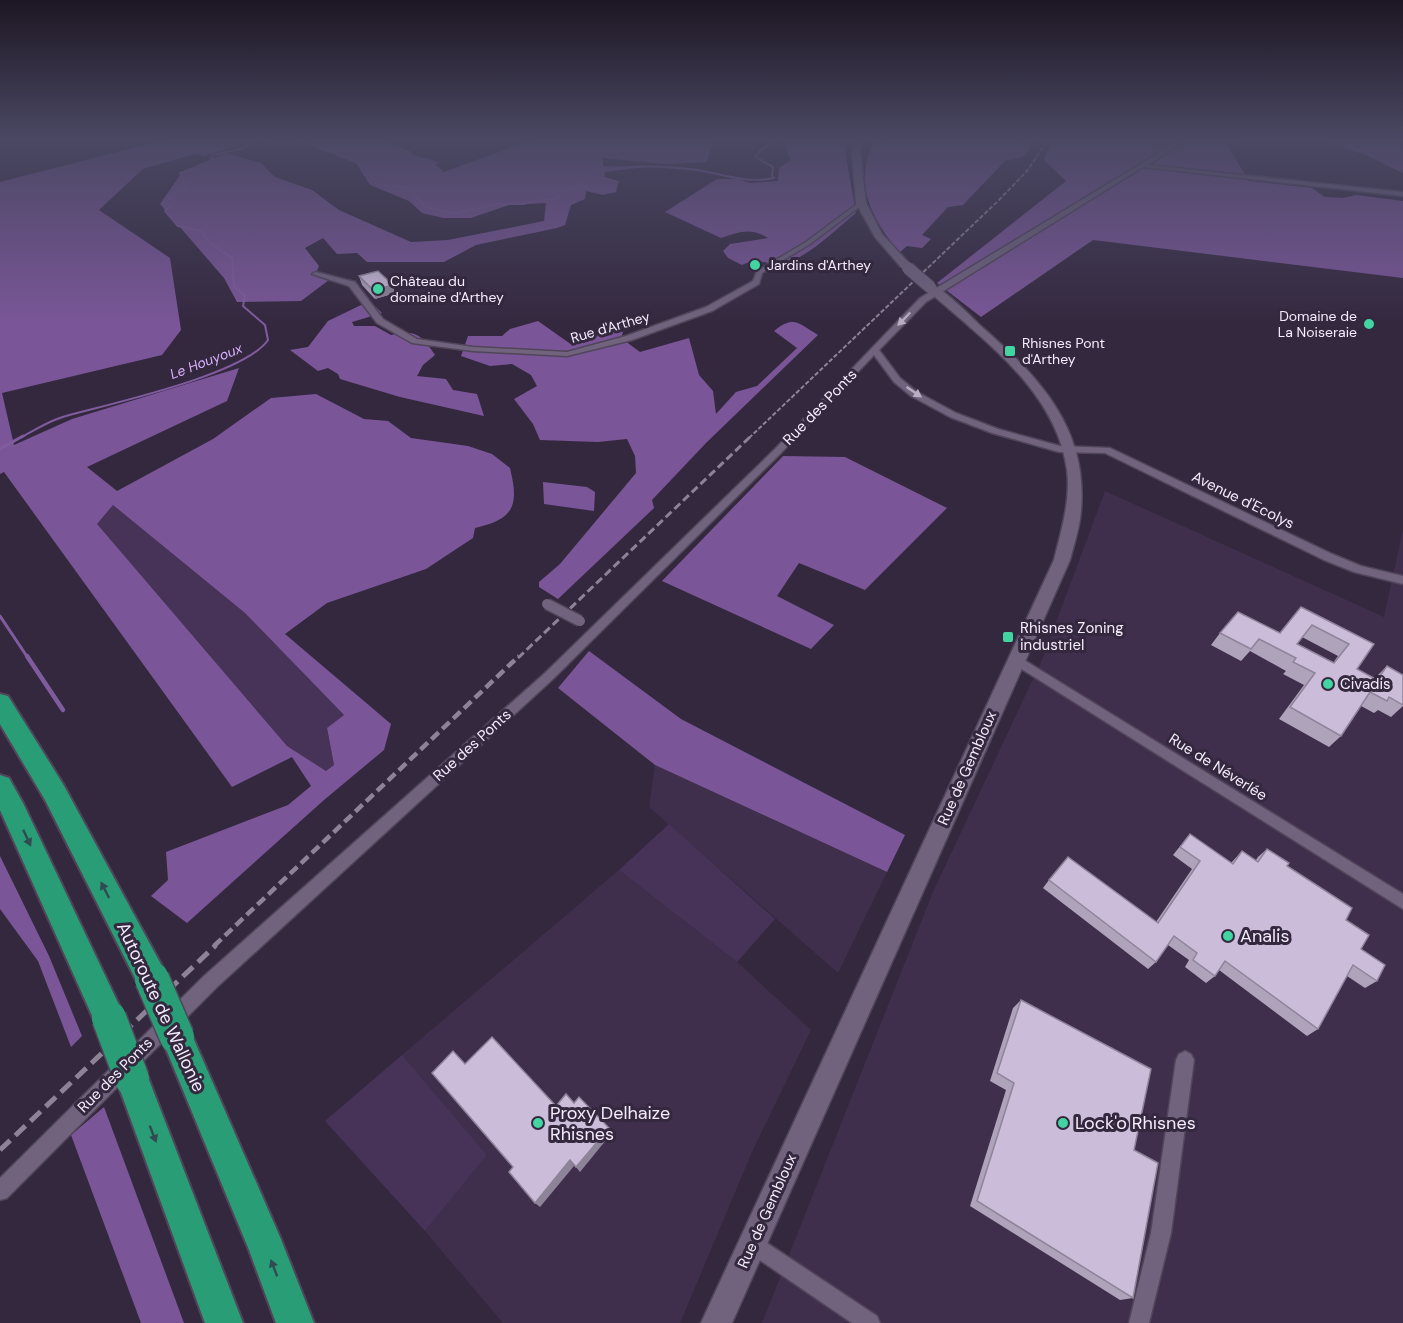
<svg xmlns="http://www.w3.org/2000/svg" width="1403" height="1323" font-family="'DM Sans',sans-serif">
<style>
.built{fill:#3f2f4d}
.green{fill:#473358}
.forest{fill:#7a5698;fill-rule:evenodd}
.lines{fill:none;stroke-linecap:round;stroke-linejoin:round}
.stream-far2{stroke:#805c9f;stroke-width:2}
.stream-far1{stroke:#805c9f;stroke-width:3}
.stream{stroke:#805c9f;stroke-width:4.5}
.street-casing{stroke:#504559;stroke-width:3}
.secondary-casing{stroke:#504559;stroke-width:3}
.highway-casing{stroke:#504559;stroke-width:4}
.street{fill:#71637e;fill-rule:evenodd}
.secondary{fill:#71637e;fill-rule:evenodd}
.highway{fill:#299e76;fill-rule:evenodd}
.rail-far3{stroke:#8d8397;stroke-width:2;stroke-dasharray:4.5 2;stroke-linecap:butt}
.rail-far2{stroke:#8d8397;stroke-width:3;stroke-dasharray:8 4;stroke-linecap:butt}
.rail-far1{stroke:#8d8397;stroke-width:4.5;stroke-dasharray:10 5;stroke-linecap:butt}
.rail{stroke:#8d8397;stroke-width:5;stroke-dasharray:14 7;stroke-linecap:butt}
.street-bridge-casing{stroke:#504559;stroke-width:13;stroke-linecap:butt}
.secondary-bridge-far1-casing{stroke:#504559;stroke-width:10;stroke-linecap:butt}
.secondary-bridge-casing{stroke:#504559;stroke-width:14;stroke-linecap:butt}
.highway-bridge-casing{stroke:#504559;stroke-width:37;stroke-linecap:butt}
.street-bridge{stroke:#71637e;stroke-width:10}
.secondary-bridge-far1{stroke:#71637e;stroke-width:9}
.secondary-bridge{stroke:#71637e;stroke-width:12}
.highway-bridge{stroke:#299e76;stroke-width:34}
.wall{fill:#afa2bb;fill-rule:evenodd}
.shaded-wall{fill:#8e8499}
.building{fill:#cbbcda;stroke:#8e8499;stroke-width:1.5;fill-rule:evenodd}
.oneway{fill:#b9aec3}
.oneway2{fill:#314b50}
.poi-dot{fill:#42d4a1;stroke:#34283f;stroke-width:2}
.labels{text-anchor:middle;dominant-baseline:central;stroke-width:6;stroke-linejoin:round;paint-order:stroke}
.far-poi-label{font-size:14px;fill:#f4ecfc;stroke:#34283f;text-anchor:start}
.far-street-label{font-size:14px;fill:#f4ecfc;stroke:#34283f}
.far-water-label{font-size:14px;font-style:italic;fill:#d9b2fd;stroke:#34283f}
.street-label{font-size:15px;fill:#f4ecfc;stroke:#34283f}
.poi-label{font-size:15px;fill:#f4ecfc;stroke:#34283f;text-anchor:start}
.near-poi-label{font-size:18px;fill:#f4ecfc;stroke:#34283f;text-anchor:start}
.near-street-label{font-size:18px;fill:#f4ecfc;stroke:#34283f}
</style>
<rect width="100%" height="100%" fill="#34283f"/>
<!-- built -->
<g class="built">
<path d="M1105,491L1384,617L1403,530V1323H762L933,892L1042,660Z"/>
<path d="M655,765L887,872L838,973L649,807Z"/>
<path d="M619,870L737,962L811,1030L752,1152L680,1323H503L425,1231L487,1155L402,1055Z"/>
</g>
<!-- green -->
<g class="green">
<path d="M113,505L245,613L344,715L327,729L334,765L326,771L287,746L96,524Z"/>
<path d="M669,824L775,919L737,962L619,870Z"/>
<path d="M402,1055L487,1155L425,1231L325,1121Z"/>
</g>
<!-- forest -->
<g class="forest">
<path d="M164,140H255L204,156L194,154L143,169L99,210L170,258L181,330L162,355L2,393L14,445L72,419L239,368L227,401L87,467L117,491L213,439L271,398L316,394L364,419L388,421L411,438L468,446L492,454L510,468C519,505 515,519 475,528L473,538L426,569L327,603L285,634L391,724L384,750L324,800L187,923L151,896L168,880L166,852L288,805L311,786L292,757L232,787L4,472L0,474V182ZM113,505L245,613L344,715L327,728L334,765L326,771L287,746L97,524Z"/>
<path d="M295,140H382L410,151L413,155L439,162L436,165L444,172L532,140H713L707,162L664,164L603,158V166L646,167L605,172L604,177L619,181L616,192L603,195L586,191L585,199L571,205L565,225L557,228L476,245L444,262H367L357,253L337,254L323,238L305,248L319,266L315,276L329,280L301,301L237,302L224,278L160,204L183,171L226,153L261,163L275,177L312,190L339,210L411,242L448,240L544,221L546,203L509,205L471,218H443L422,213L409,201L370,185L356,163Z"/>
<path d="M783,140H843L856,213C836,229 807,259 783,263C765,266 760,256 742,265L728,258L723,251L730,244L768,238C750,227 739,232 721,238L665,212L717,179H738L750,183L778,181L779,168L791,160Z"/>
<path d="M882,140H1035L1025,156L1005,161L963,205L948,207L922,235L931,239L922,248L907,246L899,253C873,218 854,189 872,145Z"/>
<path d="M1052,140H1250L1227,145L1249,181L1312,188L1325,197L1343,198L1356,195L1403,201V278L1093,240L981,317L937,283L1066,181L1044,160Z"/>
<path d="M1317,140H1403V173L1366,155Z"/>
<path d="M361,305L376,307L382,313L352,322L354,326H375L391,335C415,329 422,335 435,355L423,365L417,376L446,379L453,390L477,394L484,416L400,397L340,379L338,374L328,368L318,371L290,350L308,347L328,321Z"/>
<path d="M538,321L572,345L587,339L599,331L628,322L619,330L623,332L621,338L640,352L689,338L699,375L713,391L716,414L736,392L757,386L797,348L774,331C794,315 798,323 818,335L706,443L652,500L654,508L558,599L539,587V582L560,564L636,473L635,456L627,439L598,442L540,440L533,424L514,399L537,386L531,375L512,364L490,366L461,356L468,336H502L510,329Z"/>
<path d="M783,456L845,457L947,508L865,590L799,563L777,596L834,625L811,649L662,581Z"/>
<path d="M543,482L587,487L595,492L594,511L544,504Z"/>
<path d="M589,651L681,719L905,835L887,872L655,765L558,688Z"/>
<path d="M0,856L49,956L82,1036L71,1047L38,961L0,909Z"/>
<path d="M104,1107L184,1323H141L71,1135Z"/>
</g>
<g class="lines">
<!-- stream-far2 -->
<g class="stream-far2">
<path d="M262,140L281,144L302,142L328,149L363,165L377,185L405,187L414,194L425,207L454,213L498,204H522L555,198L588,179L591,172C625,165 662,165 697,170C722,174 748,184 774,178L772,176L773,167L755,157C759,149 767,149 771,140"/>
<path d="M20,438C35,430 50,420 66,416C109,404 244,375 268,340L265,325L243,306L245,296L234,286L232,258L211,244L201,231L178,226L165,211L176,202L169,198L187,188L180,173L217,164L211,158L213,155L240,149L259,140"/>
</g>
<!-- stream-far1 -->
<g class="stream-far1">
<path d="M0,449L23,436"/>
<path d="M0,616L28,658"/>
</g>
<!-- stream -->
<path class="stream" d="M27,656L63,710"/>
<defs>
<g id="street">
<path d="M1180,140H1186L1148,165L1403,192V196L1143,167L926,302L879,350L900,378L917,392L956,413L998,429L1060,446L1110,448L1332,554L1361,566L1403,576V584L1354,572L1324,560L1105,453L1059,452L992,433L950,417L911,396L894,382L874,355L780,454L553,679L216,988L7,1198L0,1200V1178L204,976L545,673L774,450L920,298Z"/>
<path d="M861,201L863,204L810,244L762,273L759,284L712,311L632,340L567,356L473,351L412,343L377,323L349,286L312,274L316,272L355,282L383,319L417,339L473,347L567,352L626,336L706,307L753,281L757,271L806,242Z"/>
<path d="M1016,655L1403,894V909L1012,663L1010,660L1012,657Z"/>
<path d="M1185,1051L1191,1054L1194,1060L1171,1233L1149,1323H1129L1151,1233L1176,1060L1179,1054Z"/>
<path d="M752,1233L877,1316L880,1323H852L745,1250L742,1243L745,1236Z"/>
</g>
<g id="secondary">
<path d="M856,140H865L861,145L860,152L866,203L882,234L908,262V266H900L875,237L856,203L852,152Z"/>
<path d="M930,284C945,289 970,316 983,328C1040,378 1088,429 1081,510C1080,527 1074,544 1070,560L732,1323H701L1054,560C1061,531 1071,500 1067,470C1056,390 982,339 926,289L925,287Z"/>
</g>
<g id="highway">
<path d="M0,694L8,696L63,784L163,968L167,979L163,990L152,994L141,990L45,800L0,724Z"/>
<path d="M0,775L9,778L23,803L120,1007L125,1018L120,1029L109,1034L98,1029L0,810Z"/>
<path d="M177,1021L188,1026L280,1237L314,1323H276L249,1250L161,1037L166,1026Z"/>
<path d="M132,1063L144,1067L243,1323H205L116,1079L120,1067Z"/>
</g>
</defs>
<!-- street casing -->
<use href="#street" class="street-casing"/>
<!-- secondary casing -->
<use href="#secondary" class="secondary-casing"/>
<!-- highway casing -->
<use href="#highway" class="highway-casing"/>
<!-- street -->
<use href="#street" class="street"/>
<!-- secondary -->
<use href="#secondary" class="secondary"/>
<!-- highway -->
<use href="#highway" class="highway"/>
<!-- rail-far3 -->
<path class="rail-far3" d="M749,438L998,201L1027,171L1048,140"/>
<!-- rail-far2 -->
<path class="rail-far2" d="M518,658L751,436"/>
<!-- rail-far1 -->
<path class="rail-far1" d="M214,946L519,656"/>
<!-- rail -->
<path class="rail" d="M0,1150L216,945"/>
<defs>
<path id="street-bridge" d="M547,604L580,621"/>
<path id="secondary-bridge-far1" d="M904,264L910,269"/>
<path id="secondary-bridge" d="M908,268L930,287"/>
<g id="highway-bridge">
<path d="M152,979L177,1037"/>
<path d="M109,1018L132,1079"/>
</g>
</defs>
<!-- street-bridge casing -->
<use href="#street-bridge" class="street-bridge-casing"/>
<!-- secondary-bridge-far1 casing -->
<use href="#secondary-bridge-far1" class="secondary-bridge-far1-casing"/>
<!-- secondary-bridge casing -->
<use href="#secondary-bridge" class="secondary-bridge-casing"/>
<!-- highway-bridge casing -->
<use href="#highway-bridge" class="highway-bridge-casing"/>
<!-- street-bridge -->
<use href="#street-bridge" class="street-bridge"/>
<!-- secondary-bridge-far1 -->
<use href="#secondary-bridge-far1" class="secondary-bridge-far1"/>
<!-- secondary-bridge -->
<use href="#secondary-bridge" class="secondary-bridge"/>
<!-- highway-bridge -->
<use href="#highway-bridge" class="highway-bridge"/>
</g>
<!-- wall -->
<g class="wall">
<path d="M359,276L395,293L375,299L362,285Z"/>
<path d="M1301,607L1374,644L1357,669L1375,678L1387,666L1403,675V706L1391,717L1378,710L1374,713L1361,706L1341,736L1329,747L1279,719L1304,685L1283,674L1286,671L1250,651L1241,661L1211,645L1220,633H1280ZM1302,637L1338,656L1333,663L1297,644Z"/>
<path d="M1190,834L1231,863L1242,851L1256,860L1258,857L1267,849L1287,866L1346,920L1377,981L1365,988L1347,976L1318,1029L1307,1036L1219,970L1215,976L1206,983L1185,967L1189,960L1168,945L1156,962L1148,969L1043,888L1049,880L1156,922L1192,869L1173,855Z"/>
<path d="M1021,1000L1134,1150L1133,1298L1120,1300L970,1206L1006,1090L990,1081L1013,1008Z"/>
</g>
<!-- shaded-wall -->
<g class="shaded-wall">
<path d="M393,285L395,293L375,299L373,290Z"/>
<path d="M609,1128L611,1134L580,1172L576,1167Z"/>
<path d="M570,1160L574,1166L540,1207L535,1203Z"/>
</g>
<!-- building -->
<g class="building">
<path d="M378,271L393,285L373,290L359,276Z"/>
<path d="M1301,607L1374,644L1357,669L1377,680L1387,666L1403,675V705L1389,697L1387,701L1370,692L1341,736L1290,707L1315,673L1293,662L1296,658L1259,639L1251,649L1220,633L1238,612L1280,633ZM1312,625L1349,644L1334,663L1297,644Z"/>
<path d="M1190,834L1233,864L1242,851L1258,862L1267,849L1289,863L1287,866L1352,908L1346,920L1369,935L1361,949L1385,965L1377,981L1353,965L1318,1029L1225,961L1215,976L1193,960L1197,953L1174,936L1156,962L1049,880L1068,857L1158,923L1200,861L1180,847Z"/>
<path d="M1021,1000L1151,1069L1134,1150L1158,1163L1133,1298L977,1201L1014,1083L997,1073Z"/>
<path d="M492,1037L556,1106L566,1094L574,1103L579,1097L609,1128L576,1167L570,1160L535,1203L509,1172L513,1167L432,1073L453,1051L465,1064Z"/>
</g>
<!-- one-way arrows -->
<defs><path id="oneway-solid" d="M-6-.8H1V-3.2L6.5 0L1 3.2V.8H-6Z" transform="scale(1.5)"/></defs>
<g class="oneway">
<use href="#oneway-solid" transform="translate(904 319) rotate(134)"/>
<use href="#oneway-solid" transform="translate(914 392) rotate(34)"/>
</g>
<g class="oneway2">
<use href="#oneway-solid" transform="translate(27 838) rotate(65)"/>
<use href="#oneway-solid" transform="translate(105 890) rotate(-117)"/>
<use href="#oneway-solid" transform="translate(153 1134) rotate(69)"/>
<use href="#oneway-solid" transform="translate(274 1268) rotate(-111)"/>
</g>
<!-- sky -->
<linearGradient id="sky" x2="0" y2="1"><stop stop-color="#1d1623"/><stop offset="0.43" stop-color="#4a4863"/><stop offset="1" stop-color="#4a4863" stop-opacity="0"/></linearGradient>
<rect width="1403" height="325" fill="url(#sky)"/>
<!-- markers -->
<g class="poi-dot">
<circle cx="755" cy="265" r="6"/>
<circle cx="378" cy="289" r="6"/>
<circle cx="1369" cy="324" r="6"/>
<rect x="1004" y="345" width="12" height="12" rx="3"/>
<rect x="1002" y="631" width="12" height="12" rx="3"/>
<circle cx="1328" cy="684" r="6"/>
<circle cx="1228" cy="936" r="6"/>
<circle cx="538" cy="1123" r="6"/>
<circle cx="1063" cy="1123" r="6"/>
</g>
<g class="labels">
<!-- far-poi labels -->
<g class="far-poi-label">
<text x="767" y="265">Jardins d'Arthey</text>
<text x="390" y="281">Château du<tspan x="390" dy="16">domaine d'Arthey</tspan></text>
<text x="1357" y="316" text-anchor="end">Domaine de<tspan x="1357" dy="16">La Noiseraie</tspan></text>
<text x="1022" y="343">Rhisnes Pont<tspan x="1022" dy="16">d'Arthey</tspan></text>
</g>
<!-- far-street labels -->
<g class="far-street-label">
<text transform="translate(610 327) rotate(-16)">Rue d'Arthey</text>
</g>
<!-- far-water labels -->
<g class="far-water-label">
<text transform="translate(206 361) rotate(-21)">Le Houyoux</text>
</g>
<!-- street labels -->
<g class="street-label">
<text transform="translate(820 407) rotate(-46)">Rue des Ponts</text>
<text transform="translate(1243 500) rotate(26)">Avenue d'Ecolys</text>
<text transform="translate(472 745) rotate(-42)">Rue des Ponts</text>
<text transform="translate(1218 767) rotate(32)">Rue de Néverlée</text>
<text transform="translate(967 768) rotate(-66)">Rue de Gembloux</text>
<text transform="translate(115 1075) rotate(-45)">Rue des Ponts</text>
<text transform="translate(767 1211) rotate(-66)">Rue de Gembloux</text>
</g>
<!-- poi labels -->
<g class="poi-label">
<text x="1020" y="628">Rhisnes Zoning<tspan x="1020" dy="17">industriel</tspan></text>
<text x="1340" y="684">Civadis</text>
</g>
<!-- near-poi labels -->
<g class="near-poi-label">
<text x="1240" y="936">Analis</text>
<text x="550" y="1113">Proxy Delhaize<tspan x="550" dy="21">Rhisnes</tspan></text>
<text x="1075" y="1123">Lock'o Rhisnes</text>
</g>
<!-- near-street labels -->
<g class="near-street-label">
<text transform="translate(161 1007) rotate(65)">Autoroute de Wallonie</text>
</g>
</g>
</svg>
